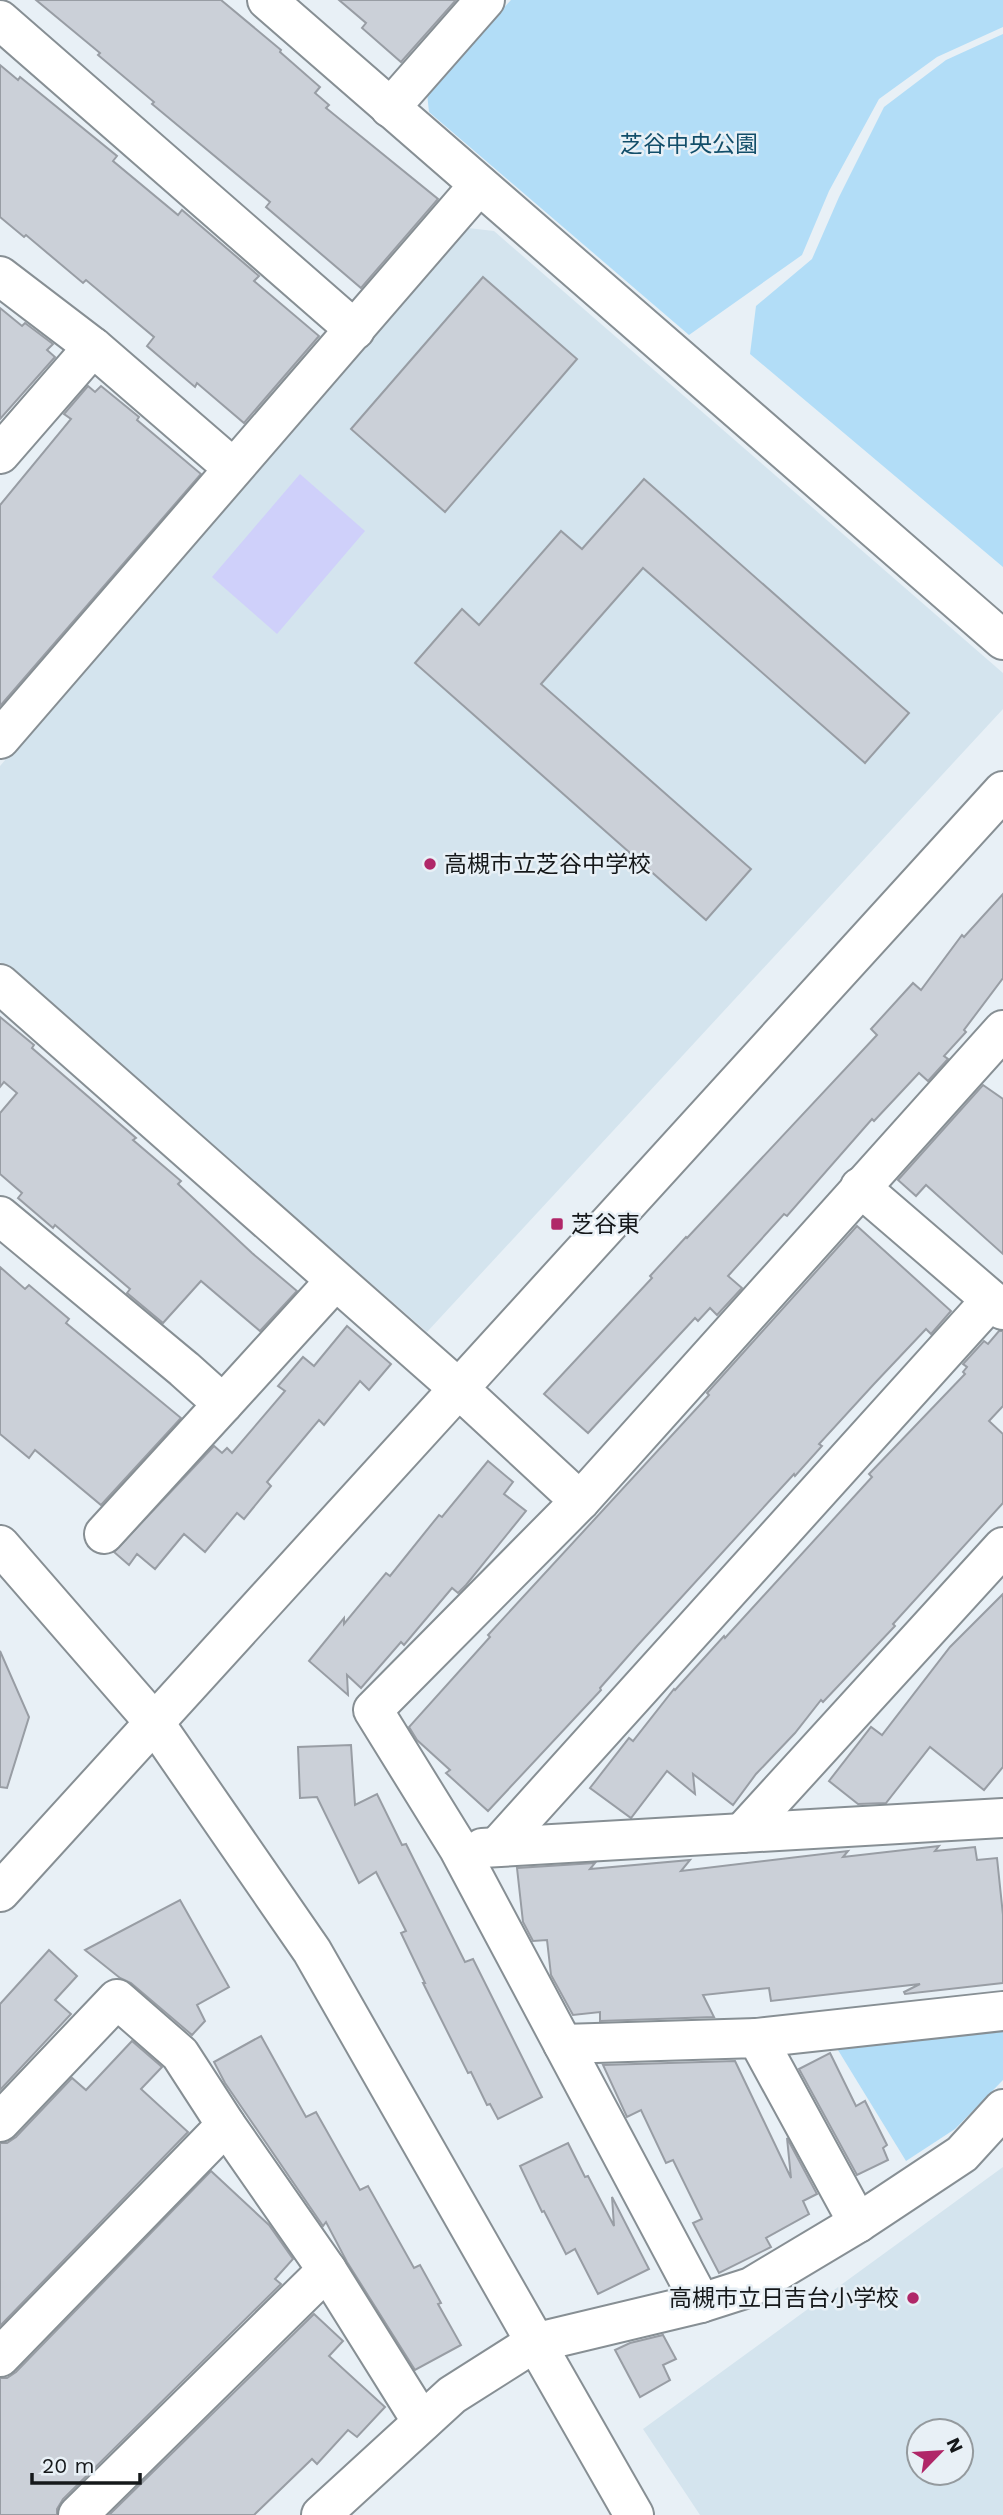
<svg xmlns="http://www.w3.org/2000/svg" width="1003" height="2515" font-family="'Work Sans','Noto Sans JP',sans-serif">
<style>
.built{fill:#d4e4ee;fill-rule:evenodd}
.green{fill:#b2ddf7}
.water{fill:#cfd0fa}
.building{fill:#cbd0d8;stroke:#989da4;stroke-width:2}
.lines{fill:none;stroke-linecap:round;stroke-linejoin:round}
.minor-casing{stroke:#878f94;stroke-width:42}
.minor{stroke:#fff;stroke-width:38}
.poi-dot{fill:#b02768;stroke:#e8f0f6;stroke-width:2.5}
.labels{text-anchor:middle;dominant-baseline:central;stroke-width:5;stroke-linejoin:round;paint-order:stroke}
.park-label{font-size:23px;fill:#124e6a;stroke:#e8f0f6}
.poi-label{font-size:23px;fill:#15181a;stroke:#e8f0f6;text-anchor:start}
</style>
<rect width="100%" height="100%" fill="#e8f0f6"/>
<!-- built -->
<g class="built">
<path d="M468,228L494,231L1003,673V709L427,1332L0,962V766Z"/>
<path d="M1003,2167V2515H700L643,2429ZM961,2431V2473H919V2431Z"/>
</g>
<!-- green -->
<g class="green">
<path d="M511,0H1003V27L937,57L879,99L829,191L802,255L689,335L429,112L427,93Z"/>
<path d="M1003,34V567L750,354L756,306L812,259L839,197L884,107L946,60Z"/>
<path d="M1003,2027V2080L955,2129L906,2161L830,2037Z"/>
</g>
<!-- water -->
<path class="water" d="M300,474L365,531L277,634L212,577Z"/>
<!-- building -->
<g class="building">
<path d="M36,0H221L281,50L280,52L320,87L315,93L329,105L326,108L438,199L361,288L266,207L270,202L152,104L154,102L98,55L100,53Z"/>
<path d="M339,0H456L401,62L362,28L366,23Z"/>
<path d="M0,65L18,80L20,77L117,156L113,161L178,215L182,210L259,276L254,281L319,336L244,423L197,383L195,387L147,346L154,337L86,280L83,283L26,235L24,237L0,217Z"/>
<path d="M483,277L577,359L445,512L351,429Z"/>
<path d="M0,308L22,326L25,323L53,344L47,350L55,357L0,419Z"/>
<path d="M88,386L95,392L101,386L139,417L137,420L201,474L0,706V505L71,419L64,414Z"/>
<path d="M644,479L909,713L865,763L643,568L541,684L751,869L706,920L415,663L462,609L479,625L561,531L582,549Z"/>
<path d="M1003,894V978L964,1030L966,1032L944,1056L948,1059L928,1081L919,1073L874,1121L872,1119L787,1216L784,1214L728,1276L742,1288L717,1315L710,1308L698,1321L695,1318L588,1433L544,1394L652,1278L650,1276L686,1237L687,1238L877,1035L871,1029L913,983L921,990L962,935L964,937Z"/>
<path d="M0,1017L34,1045L32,1048L136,1138L133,1140L181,1181L178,1184L252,1253L297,1291L260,1331L201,1281L163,1323L127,1293L130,1289L55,1225L53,1228L18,1198L22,1193L0,1174V1113L17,1093L4,1082L0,1087Z"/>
<path d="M983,1085L1003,1099V1254L926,1185L916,1196L898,1180Z"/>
<path d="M857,1226L951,1311L931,1334L926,1329L874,1384L819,1444L822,1446L795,1476L794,1474L637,1646L600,1688L601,1690L488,1811L446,1773L450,1770L417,1740L409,1727L490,1637L488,1635L709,1395L707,1393Z"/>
<path d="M0,1267L25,1289L29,1285L69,1319L66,1323L181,1418L101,1505L35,1450L29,1458L0,1434Z"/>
<path d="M347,1326L391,1364L369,1390L360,1381L324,1425L319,1420L267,1482L271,1486L244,1519L237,1513L205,1552L184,1534L155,1569L137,1554L129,1565L114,1552L214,1446L222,1453L227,1448L232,1453L285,1391L278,1386L303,1357L314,1366Z"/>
<path d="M999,1331H1003V1406L989,1421L1003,1434V1503L893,1624L895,1626L823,1702L821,1700L795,1733L756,1774L733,1805L693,1774L695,1794L667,1771L631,1818L590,1788L629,1738L633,1741L674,1689L675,1690L724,1636L725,1638L872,1477L869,1474L965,1374L963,1372L967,1367L963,1364L984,1341L988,1344Z"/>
<path d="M488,1461L513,1482L504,1494L526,1511L466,1585L458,1593L452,1588L404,1645L401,1642L361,1688L347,1675L348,1695L309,1661L344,1618V1624L386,1573L390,1576L439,1515L442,1517Z"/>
<path d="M1003,1594V1767L984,1790L930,1747L886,1803L858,1804L829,1781L871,1727L882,1735L950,1647Z"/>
<path d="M0,1651L29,1717L7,1788L0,1787Z"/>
<path d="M351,1745L355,1805L377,1794L402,1845L406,1844L465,1962L473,1959L542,2097L498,2119L490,2104L487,2105L471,2072L468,2073L423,1983H425L401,1933L406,1931L376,1872L359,1883L317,1797L300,1798L298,1747Z"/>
<path d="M939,1846L935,1851L975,1847L977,1860L997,1858L1003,1915V1983L905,1994L904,1992L920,1984L771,2001L769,1988L703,1995L714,2017L600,2021V2012L573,2015L551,1975L547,1940L533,1941L523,1922L517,1868L595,1863L590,1869L690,1860L681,1871L848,1851L843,1857Z"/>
<path d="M180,1900L229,1987L197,2005L205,2021L192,2035L131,1983L120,1978L85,1950Z"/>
<path d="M49,1950L77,1976L55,2000L71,2014L0,2090V2004Z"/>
<path d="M261,2036L306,2117L316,2112L360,2190L368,2186L414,2268L420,2265L441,2303L438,2304L461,2345L415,2370L347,2262L326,2222L323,2226L225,2083L214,2062Z"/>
<path d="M132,2041L162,2067L141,2089L188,2132L0,2326V2143H7L16,2137L72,2078L86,2090Z"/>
<path d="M830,2053L856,2106L865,2101L887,2145L883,2148L888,2160L857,2175L799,2069Z"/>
<path d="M735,2061L791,2178L787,2138L817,2194L803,2201L809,2214L766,2238L771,2247L719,2273L693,2223L702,2219L673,2160L666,2163L641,2110L627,2117L603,2065Z"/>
<path d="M568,2143L585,2177L588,2176L614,2226L612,2197L649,2269L598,2294L575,2249L566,2254L544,2211L542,2212L520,2166Z"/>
<path d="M211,2171L269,2225L293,2259L275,2279L281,2284L63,2499L57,2509V2515H0V2378H7L16,2372Z"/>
<path d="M314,2314L343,2341L329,2356L385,2407L357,2437L348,2430L317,2464L312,2459L254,2515H109Z"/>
<path d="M663,2335L676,2359L663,2365L670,2380L640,2397L615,2350L630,2343Z"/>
</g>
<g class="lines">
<defs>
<g id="minor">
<path d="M267,0L1003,640"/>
<path d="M0,20L355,330"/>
<path d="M390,108L485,0"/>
<path d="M0,276L93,347L233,468"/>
<path d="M0,454L93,347"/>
<path d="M0,739L479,185"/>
<path d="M0,984L459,1389L580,1501"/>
<path d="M860,1187L1003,1310"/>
<path d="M0,1216L184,1369L223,1404L335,1281"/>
<path d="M104,1534L223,1404"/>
<path d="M0,1545L154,1722L312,1951L634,2515"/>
<path d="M742,1833L1003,1547"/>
<path d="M497,1847L991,1300"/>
<path d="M482,1848L1003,1818"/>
<path d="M0,1892L1003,791"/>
<path d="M757,2038L1003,2011"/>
<path d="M563,2044L757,2038L858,2223"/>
<path d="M0,2122L117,1999L180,2054L226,2125L0,2357"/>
<path d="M327,2270L422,2422"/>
<path d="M701,2303L459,1849L373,1710L580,1501L1003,1030"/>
<path d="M78,2515L327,2270L226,2125"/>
<path d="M321,2515L452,2395L534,2343L701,2303L751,2287L858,2223L962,2154L1003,2109"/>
</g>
</defs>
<!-- minor casing -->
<use href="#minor" class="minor-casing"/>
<!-- minor -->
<use href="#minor" class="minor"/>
</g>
<!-- markers -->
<g class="poi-dot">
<circle cx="430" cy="864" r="7"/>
<rect x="550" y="1217" width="14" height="14" rx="3.5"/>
<circle cx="913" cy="2298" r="7"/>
</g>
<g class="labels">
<!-- park labels -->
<g class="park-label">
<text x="689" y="144">芝谷中央公園</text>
</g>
<!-- poi labels -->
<g class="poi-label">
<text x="444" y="864">高槻市立芝谷中学校</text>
<text x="571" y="1224">芝谷東</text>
<text x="899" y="2298" text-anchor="end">高槻市立日吉台小学校</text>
</g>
</g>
<!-- north arrow -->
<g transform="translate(940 2452) rotate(65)"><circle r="33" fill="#e8f0f6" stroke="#949a9e" stroke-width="2"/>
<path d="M0-5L12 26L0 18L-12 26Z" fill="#b02768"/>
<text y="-10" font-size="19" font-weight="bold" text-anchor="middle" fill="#15181a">N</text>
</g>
<!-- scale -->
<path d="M32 2473v10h108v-10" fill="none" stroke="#15181a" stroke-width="3.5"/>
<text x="42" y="2473" font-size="21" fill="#15181a" stroke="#e8f0f6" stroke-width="5" paint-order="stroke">20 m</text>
</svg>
